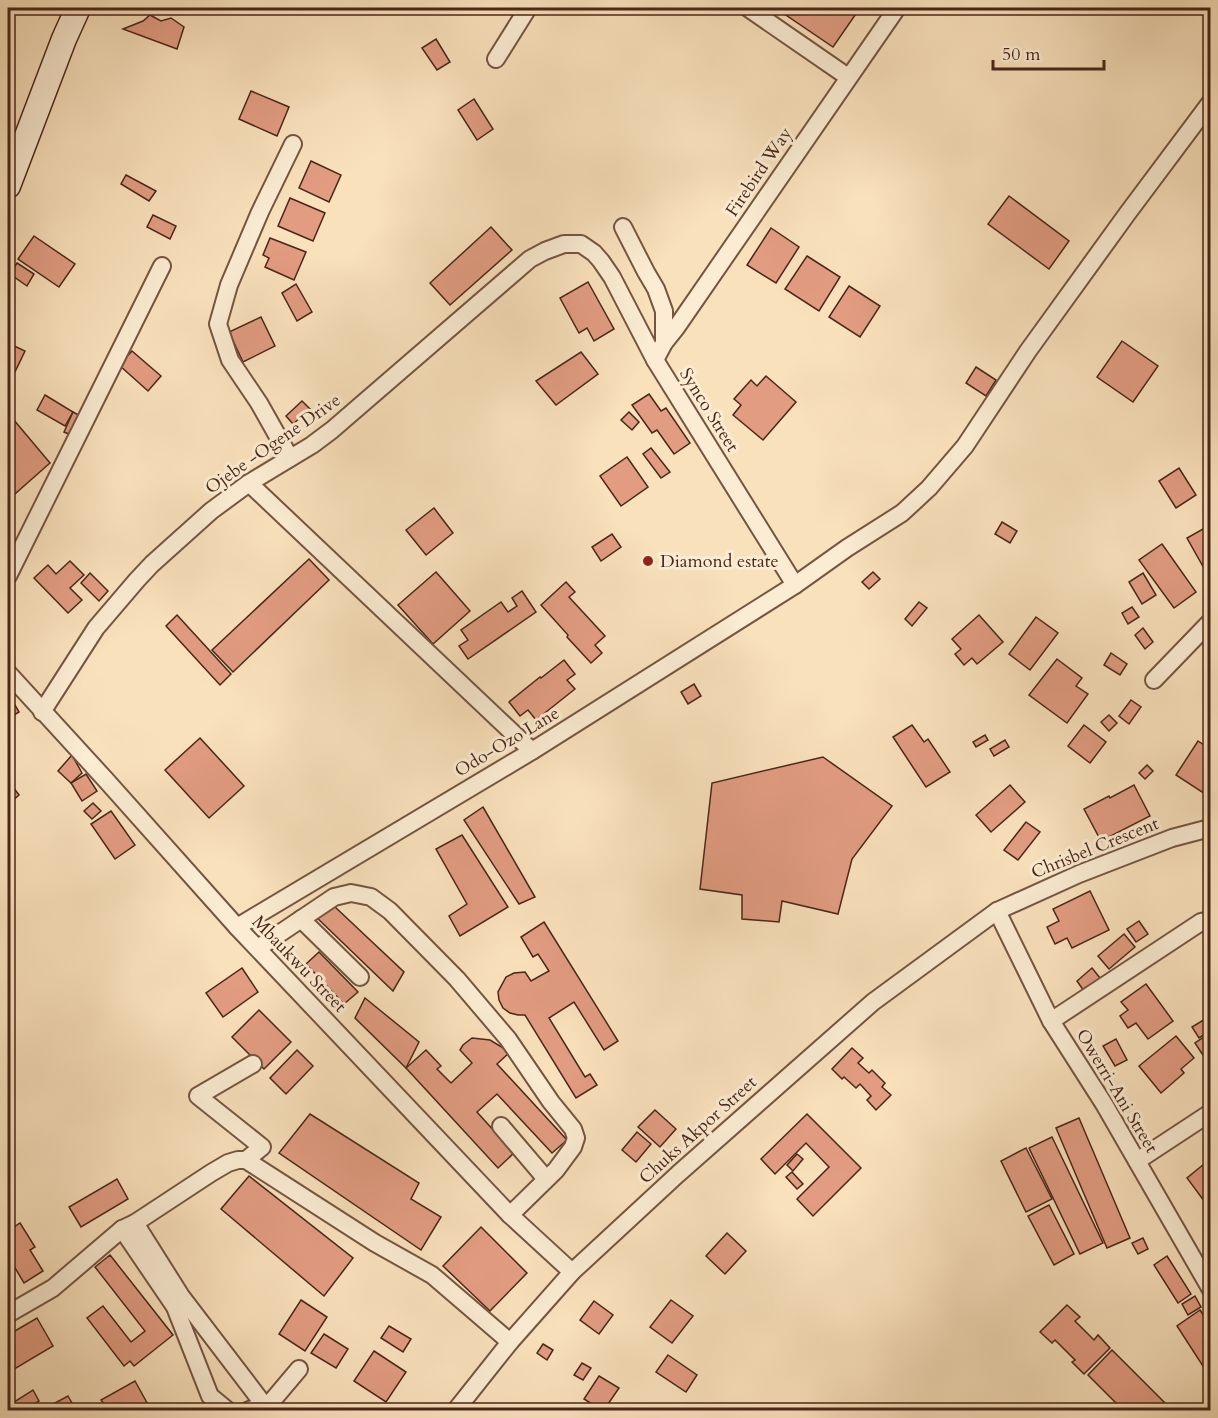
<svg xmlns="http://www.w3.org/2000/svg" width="1218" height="1418" font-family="Cardo,serif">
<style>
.building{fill:#e29c82;stroke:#492618;stroke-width:1.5}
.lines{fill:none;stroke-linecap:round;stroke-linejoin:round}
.street-casing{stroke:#755541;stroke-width:20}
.secondary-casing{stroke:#492618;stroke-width:27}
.street{stroke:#fbecd3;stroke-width:16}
.secondary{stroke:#fbecd3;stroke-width:24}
.poi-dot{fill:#8f2418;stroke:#fbecd3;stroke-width:2}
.labels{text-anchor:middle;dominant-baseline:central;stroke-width:6;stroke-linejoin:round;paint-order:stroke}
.street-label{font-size:18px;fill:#492618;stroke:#fbecd3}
.poi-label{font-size:18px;fill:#492618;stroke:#fbecd3;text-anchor:start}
</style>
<rect width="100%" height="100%" fill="#f9e1bc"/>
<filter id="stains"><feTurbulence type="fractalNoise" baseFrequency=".00333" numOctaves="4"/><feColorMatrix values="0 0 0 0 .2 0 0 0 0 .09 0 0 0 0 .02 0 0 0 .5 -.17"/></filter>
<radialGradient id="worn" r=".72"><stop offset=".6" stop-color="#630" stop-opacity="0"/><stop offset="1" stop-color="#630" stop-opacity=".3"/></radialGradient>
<!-- building -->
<g class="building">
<path d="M787,8H860L833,47L783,13Z"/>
<path d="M150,15L161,21L171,18L184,27L177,49L123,29L143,21Z"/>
<path d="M436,39L450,62L437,70L422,48Z"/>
<path d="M251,91L289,107L277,136L239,119Z"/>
<path d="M474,99L493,129L477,140L458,110Z"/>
<path d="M311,161L341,175L329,202L299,188Z"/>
<path d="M126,175L156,191L149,201L121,184Z"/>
<path d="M1009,196L1069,241L1049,269L988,224Z"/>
<path d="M290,198L325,213L313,241L278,226Z"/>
<path d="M153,215L176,226L170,239L147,227Z"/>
<path d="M491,227L512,250L450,305L430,283Z"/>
<path d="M771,228L799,247L776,283L747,265Z"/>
<path d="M34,236L75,264L59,287L18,259Z"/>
<path d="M270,238L306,252L294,280L265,267L269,258L263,255Z"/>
<path d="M807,256L840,277L819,311L785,289Z"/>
<path d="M17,263L34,274L27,286L10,274Z"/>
<path d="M588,282L614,329L594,341L587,328L579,333L560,298Z"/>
<path d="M296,284L312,312L297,321L282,293Z"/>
<path d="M849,286L880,306L860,337L829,317Z"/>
<path d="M261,317L275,346L243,362L229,332Z"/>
<path d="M1122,341L1158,366L1133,402L1097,377Z"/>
<path d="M8,343L25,351L12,378L8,376Z"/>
<path d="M132,351L161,376L148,391L119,365Z"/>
<path d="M581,352L598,374L556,405L536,381Z"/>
<path d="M976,367L996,380L986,396L966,383Z"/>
<path d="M766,376L796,402L763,440L733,415L741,405L734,399L751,380L757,386Z"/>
<path d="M649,394L661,411L666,408L690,443L674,454L657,430L652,433L632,405Z"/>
<path d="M45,395L73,412L65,426L37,410Z"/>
<path d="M302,401L310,409L293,424L286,416Z"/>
<path d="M73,412L82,417L73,436L64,432Z"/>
<path d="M629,412L639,422L632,430L621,420Z"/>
<path d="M8,413L50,463L8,500Z"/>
<path d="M651,448L670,472L661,478L643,454Z"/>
<path d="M627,457L648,487L621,506L600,476Z"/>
<path d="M1179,468L1196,495L1176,508L1159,481Z"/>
<path d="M434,508L453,533L426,555L406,530Z"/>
<path d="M1002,522L1017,531L1010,543L995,534Z"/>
<path d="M1210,525V579L1187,538Z"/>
<path d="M612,534L621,547L601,561L592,547Z"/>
<path d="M1162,544L1196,592L1174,608L1139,560Z"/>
<path d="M309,559L329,580L233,672L212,650Z"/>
<path d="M70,561L84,575L70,588L82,600L68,613L34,578L48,565L56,574Z"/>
<path d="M436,572L470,611L433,644L398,605Z"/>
<path d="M873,572L880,579L869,589L862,582Z"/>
<path d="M90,573L108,591L99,601L81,583Z"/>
<path d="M1143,573L1156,595L1142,604L1129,582Z"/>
<path d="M566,582L575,592L569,597L605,636L595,645L602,653L591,663L567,637L568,635L541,605Z"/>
<path d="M522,591L536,612L468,659L459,646L468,640L461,630L501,602L508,612L517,606L512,598Z"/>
<path d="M919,602L927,608L912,626L905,619Z"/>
<path d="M1132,607L1139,617L1128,624L1122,613Z"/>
<path d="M177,615L231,674L220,685L166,626Z"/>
<path d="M979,615L1003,642L977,664L972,658L964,665L955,654L961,649L952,639Z"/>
<path d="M1036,617L1058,633L1030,670L1009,654Z"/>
<path d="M1143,628L1153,642L1145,649L1135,635Z"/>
<path d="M1111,653L1127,664L1120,675L1104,665Z"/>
<path d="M1057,659L1082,678L1076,686L1088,694L1067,723L1029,695Z"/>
<path d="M564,660L575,674L567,680L575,689L536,720L528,710L520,716L509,702L540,677L541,678Z"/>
<path d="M694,684L701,696L688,704L681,692Z"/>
<path d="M8,693L19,712L8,719Z"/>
<path d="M1131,700L1141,707L1129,724L1119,716Z"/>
<path d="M1109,715L1117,723L1109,731L1101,722Z"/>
<path d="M912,725L924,742L928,739L950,772L926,787L893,737Z"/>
<path d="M1084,725L1106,742L1090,763L1068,746Z"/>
<path d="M985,735L988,740L976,747L973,742Z"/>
<path d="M200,738L244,786L209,818L165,770Z"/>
<path d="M1005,740L1009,747L994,756L990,749Z"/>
<path d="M1198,741L1210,749V785L1205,794L1176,775Z"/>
<path d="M72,755L82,773L71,783L58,771Z"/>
<path d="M823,757L892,806L852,859L838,914L782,901L779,922L742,919V895L700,889L712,783Z"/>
<path d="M1147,765L1153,771L1145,779L1139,773Z"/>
<path d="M8,770L14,779L10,783L19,795L8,805Z"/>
<path d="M86,774L97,791L82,801L71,783Z"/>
<path d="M1010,785L1025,802L991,832L976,815Z"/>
<path d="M1134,785L1150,816L1101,841L1084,809L1109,796L1110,798Z"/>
<path d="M93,803L101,811L92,819L84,811Z"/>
<path d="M483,807L535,897L519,904L464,820Z"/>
<path d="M111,811L135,845L115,859L91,824Z"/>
<path d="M1026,822L1040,832L1018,860L1004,850Z"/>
<path d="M462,835L508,907L460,936L449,916L467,904L436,849Z"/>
<path d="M1090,891L1109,930L1072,948L1067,938L1055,944L1047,927L1059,921L1053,909Z"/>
<path d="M334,906L404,972L393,991L315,916Z"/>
<path d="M1139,921L1148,934L1136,942L1127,929Z"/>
<path d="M544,922L618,1041L604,1050L574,1002L549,1018L585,1077L590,1074L597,1085L576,1098L525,1015H518L510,1013L503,1008L499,1000L498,992L506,977L514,973L525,972L531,981L549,971L538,954L533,957L521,937Z"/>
<path d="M1124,934L1135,947L1109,969L1098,956Z"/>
<path d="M319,952L358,992L344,1004L306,964Z"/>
<path d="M242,968L258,992L223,1017L206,993Z"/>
<path d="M1092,968L1100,978L1084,991L1077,981Z"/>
<path d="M1146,984L1173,1021L1148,1039L1136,1023L1128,1028L1120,1016L1128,1010L1121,1002Z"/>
<path d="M365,998L419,1042L406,1068L355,1018Z"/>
<path d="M259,1010L291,1042L264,1069L232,1037Z"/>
<path d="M1210,1016V1031L1199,1038L1192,1027Z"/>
<path d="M1210,1033V1066L1195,1043Z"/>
<path d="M1176,1036L1194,1058L1181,1069L1184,1073L1161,1093L1139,1066Z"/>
<path d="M472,1038L490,1040L510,1052L497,1064L567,1140L552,1153L497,1094L477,1112L514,1153L498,1168L406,1068L426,1050L441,1066L437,1069L451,1083L472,1063L460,1050L463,1045Z"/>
<path d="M1116,1039L1127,1060L1115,1066L1103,1046Z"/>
<path d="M852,1048L863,1058L858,1063L869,1073L872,1070L885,1083L882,1087L891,1095L876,1110L867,1100L871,1096L860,1084L856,1088L844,1077L842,1079L832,1069Z"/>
<path d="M297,1050L313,1066L286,1094L270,1078Z"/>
<path d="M655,1110L676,1129L660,1147L638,1127Z"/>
<path d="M310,1114L419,1183L411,1199L441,1217L421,1250L279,1153Z"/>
<path d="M807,1114L861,1168L813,1216L797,1199L829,1167L806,1143L775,1174L761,1159Z"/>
<path d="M1079,1118L1130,1238L1107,1248L1056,1128Z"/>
<path d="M637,1132L651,1144L636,1162L622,1150Z"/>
<path d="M1052,1137L1103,1243L1080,1254L1029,1148Z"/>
<path d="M1026,1148L1052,1199L1026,1212L1001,1161Z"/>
<path d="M797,1154L803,1159L793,1171L787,1165Z"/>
<path d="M1204,1164L1210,1173V1209L1187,1178Z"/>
<path d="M792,1172L803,1184L797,1189L786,1177Z"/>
<path d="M249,1176L353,1258L324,1296L221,1209Z"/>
<path d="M117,1179L128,1199L81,1227L69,1207Z"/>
<path d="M1049,1205L1074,1254L1054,1265L1028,1216Z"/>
<path d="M20,1223L35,1247L30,1250L43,1271L24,1283L8,1256V1231Z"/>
<path d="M481,1227L527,1273L490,1311L443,1266Z"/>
<path d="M727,1233L746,1251L725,1274L706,1256Z"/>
<path d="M1143,1238L1148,1249L1138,1254L1132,1243Z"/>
<path d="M110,1255L173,1335L134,1366L130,1361L124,1366L87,1318L103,1306L131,1342L145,1331L95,1267Z"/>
<path d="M1167,1256L1191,1294L1178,1303L1154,1265Z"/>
<path d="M1195,1296L1201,1307L1188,1315L1182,1304Z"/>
<path d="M301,1300L327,1317L305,1351L279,1334Z"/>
<path d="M671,1300L693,1316L672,1343L650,1327Z"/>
<path d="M594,1301L613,1315L599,1334L580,1320Z"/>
<path d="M1067,1305L1080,1317L1075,1321L1094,1340L1098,1335L1110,1348L1084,1374L1072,1362L1075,1360L1055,1340L1052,1343L1040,1332Z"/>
<path d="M1200,1310L1210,1325V1377L1177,1326Z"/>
<path d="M37,1318L53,1346L11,1371L8,1366V1335Z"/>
<path d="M389,1326L411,1339L403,1352L381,1338Z"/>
<path d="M324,1334L348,1349L336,1368L311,1353Z"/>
<path d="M543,1344L553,1350L547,1360L537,1353Z"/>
<path d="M1112,1350L1172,1410H1123L1088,1375Z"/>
<path d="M374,1351L406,1372L386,1402L354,1381Z"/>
<path d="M668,1355L697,1375L686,1392L656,1372Z"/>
<path d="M582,1363L591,1368L583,1380L574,1375Z"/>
<path d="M599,1376L619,1388L604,1410H601L584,1399Z"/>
<path d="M135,1381L151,1410H108L101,1400Z"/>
<path d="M33,1390L39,1401L25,1410H15L11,1404Z"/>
<path d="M68,1396L76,1410H42Z"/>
</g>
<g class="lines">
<defs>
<g id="street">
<path d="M748,8L848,77"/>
<path d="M496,59L528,8"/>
<path d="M623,227L646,272L656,289L664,311V343"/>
<path d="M655,360L664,343L676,328L897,8"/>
<path d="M290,458L259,403L230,360L218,324L229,285L260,212L293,144"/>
<path d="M249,483L532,751"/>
<path d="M8,576L162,266"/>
<path d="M8,673L105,779L237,927L510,1215L572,1272"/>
<path d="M1154,680L1210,622"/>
<path d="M42,712L96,628L137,580L152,564L211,511L249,483L312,445L332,430L530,259L545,251L564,244H581L594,253L601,261L612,277L655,360L795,585"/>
<path d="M997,911L1051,1021L1104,1104L1210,1288"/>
<path d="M301,919L360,977"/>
<path d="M237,927L532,751L795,585L847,548L902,513L929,488L965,446L1028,351L1127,214L1210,103"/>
<path d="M258,948L334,897L351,893L371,897L390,911L457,979L508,1039L551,1102L573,1129L576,1138L573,1147L556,1170L510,1215"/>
<path d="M1051,1021L1201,922L1210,920"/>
<path d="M501,1126L546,1179"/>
<path d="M246,1160L262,1147L198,1096L253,1064"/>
<path d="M1137,1161L1210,1113"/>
<path d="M135,1223L181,1296L268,1410"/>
<path d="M122,1229L175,1307L210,1396L227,1410"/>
<path d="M8,1314L53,1288L122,1229L135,1223L211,1173L228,1163L238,1160H246L375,1243L432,1275L510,1342"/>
<path d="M249,1410L265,1406L272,1401L299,1369"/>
<path d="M456,1410L510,1342L572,1272L678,1174L873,1002L997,911L1079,874L1172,838L1210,828"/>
</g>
<path id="secondary" d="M8,186L64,39L78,8"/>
</defs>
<!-- street casing -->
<use href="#street" class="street-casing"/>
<!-- secondary casing -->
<use href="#secondary" class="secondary-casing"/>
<!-- street -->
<use href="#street" class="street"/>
<!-- secondary -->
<use href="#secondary" class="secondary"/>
</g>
<!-- markers -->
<circle class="poi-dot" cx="648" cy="561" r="6"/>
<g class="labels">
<!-- street labels -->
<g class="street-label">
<text transform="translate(759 172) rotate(-56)">Firebird Way</text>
<text transform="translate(709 410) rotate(58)">Synco Street</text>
<text transform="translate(273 444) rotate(-35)">Ojebe -Ogene Drive</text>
<text transform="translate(507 742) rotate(-31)">Odo-Ozo Lane</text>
<text transform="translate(1095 848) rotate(-22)">Chrisbel Crescent</text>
<text transform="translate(299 964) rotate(46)">Mbaukwu Street</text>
<text transform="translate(1117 1091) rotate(59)">Owerri-Ani Street</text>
<text transform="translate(698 1130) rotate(-42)">Chuks Akpor Street</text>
</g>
<!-- poi labels -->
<g class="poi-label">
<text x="660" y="561">Diamond estate</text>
</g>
</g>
<!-- margin -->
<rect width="1218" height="1418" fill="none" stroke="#f9e1bc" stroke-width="30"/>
<rect x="9" y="9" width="1200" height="1400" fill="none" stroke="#492618" stroke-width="3"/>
<rect x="15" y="15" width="1188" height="1388" fill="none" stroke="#492618" stroke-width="1.5"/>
<!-- scale -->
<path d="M993 60v9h111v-9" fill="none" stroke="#492618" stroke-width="3"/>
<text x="1002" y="60" font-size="18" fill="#492618" stroke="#fbecd3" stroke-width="4.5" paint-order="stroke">50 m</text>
<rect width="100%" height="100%" filter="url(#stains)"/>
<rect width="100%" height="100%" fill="url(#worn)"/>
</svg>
